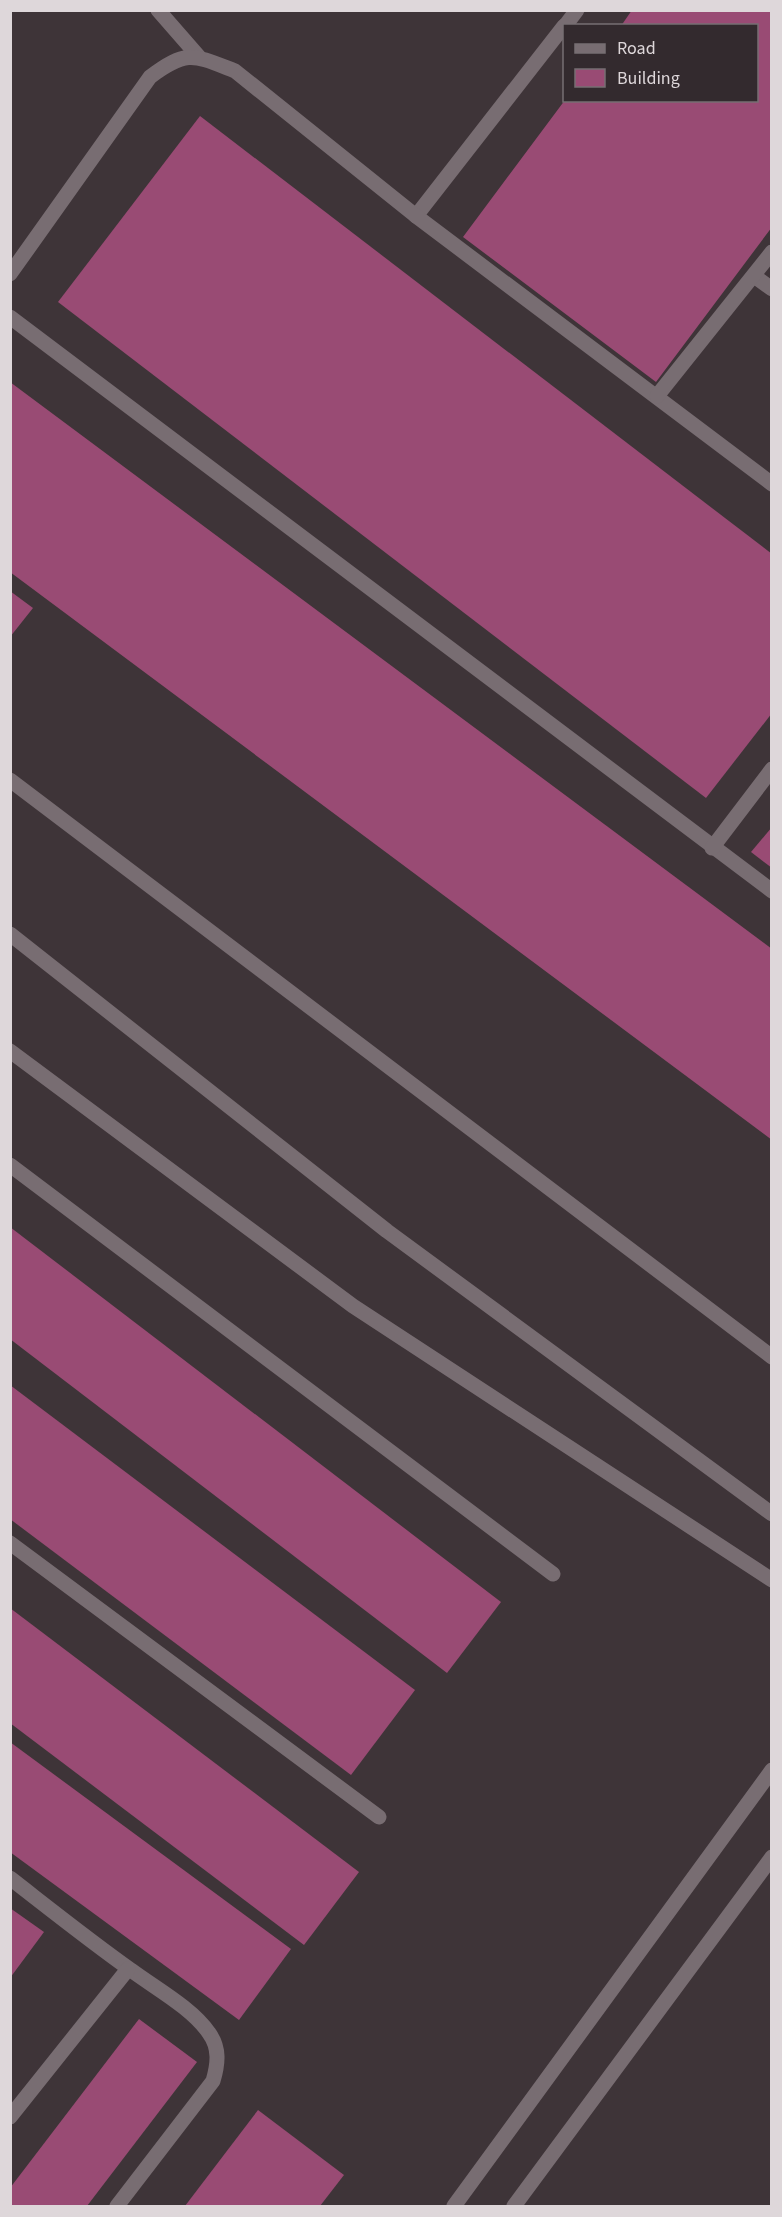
<svg xmlns="http://www.w3.org/2000/svg" width="782" height="2217" font-family="'Source Sans 3',sans-serif">
<style>
.building{fill:#994b74}
.lines{fill:none;stroke-linecap:round;stroke-linejoin:round}
.minor{stroke:#786d72;stroke-width:15}
</style>
<rect width="100%" height="100%" fill="#3e3438"/>
<!-- building -->
<g class="building">
<path d="M632,10H772V227L656,382L463,237L565,100H756V26H621Z"/>
<path d="M200,116L772,554V713L706,798L58,302Z"/>
<path d="M10,382L772,949V1140L10,572Z"/>
<path d="M10,591L33,608L10,637Z"/>
<path d="M772,827V868L751,852Z"/>
<path d="M10,1227L501,1602L447,1673L10,1339Z"/>
<path d="M10,1385L415,1690L351,1775L10,1519Z"/>
<path d="M10,1608L359,1872L304,1945L10,1723Z"/>
<path d="M10,1742L291,1949L239,2020L10,1852Z"/>
<path d="M10,1908L44,1932L10,1978Z"/>
<path d="M139,2019L197,2062L87,2206H10V2188Z"/>
<path d="M258,2110L344,2175L320,2206H185Z"/>
</g>
<g class="lines">
<!-- minor -->
<g class="minor">
<path d="M158,10L199,57"/>
<path d="M565,26L577,10"/>
<path d="M416,216L564,26"/>
<path d="M10,274L150,77C187,49 194,55 235,71L416,216L772,484"/>
<path d="M754,276L772,289"/>
<path d="M10,317L772,891"/>
<path d="M657,396L772,252"/>
<path d="M10,780L772,1357"/>
<path d="M712,848L772,769"/>
<path d="M10,934L387,1231L772,1514"/>
<path d="M10,1051L353,1306L772,1580"/>
<path d="M10,1165L553,1574"/>
<path d="M10,1543L379,1817"/>
<path d="M10,1878C50,1909 90,1941 131,1970C155,1988 192,2008 209,2033C220,2048 218,2064 213,2081L117,2206"/>
<path d="M10,2117L128,1969"/>
<path d="M454,2206L772,1770"/>
<path d="M514,2206L772,1857"/>
</g>
</g>
<!-- border -->
<rect width="782" height="2217" fill="none" stroke="#ded7da" stroke-width="24"/>
<!-- legend -->
<rect x="563" y="24" width="195" height="78" fill="#332a2e" stroke="#776f73" stroke-width="1.5"/>
<rect x="575" y="44" width="30" height="9" fill="#786d72" stroke="#776f73" stroke-width="1.5"/>
<text x="617" y="54" font-size="18" fill="#ded7da">Road</text>
<rect x="575" y="69" width="30" height="18" fill="#994b74" stroke="#776f73" stroke-width="1.5"/>
<text x="617" y="84" font-size="18" fill="#ded7da">Building</text>
</svg>
